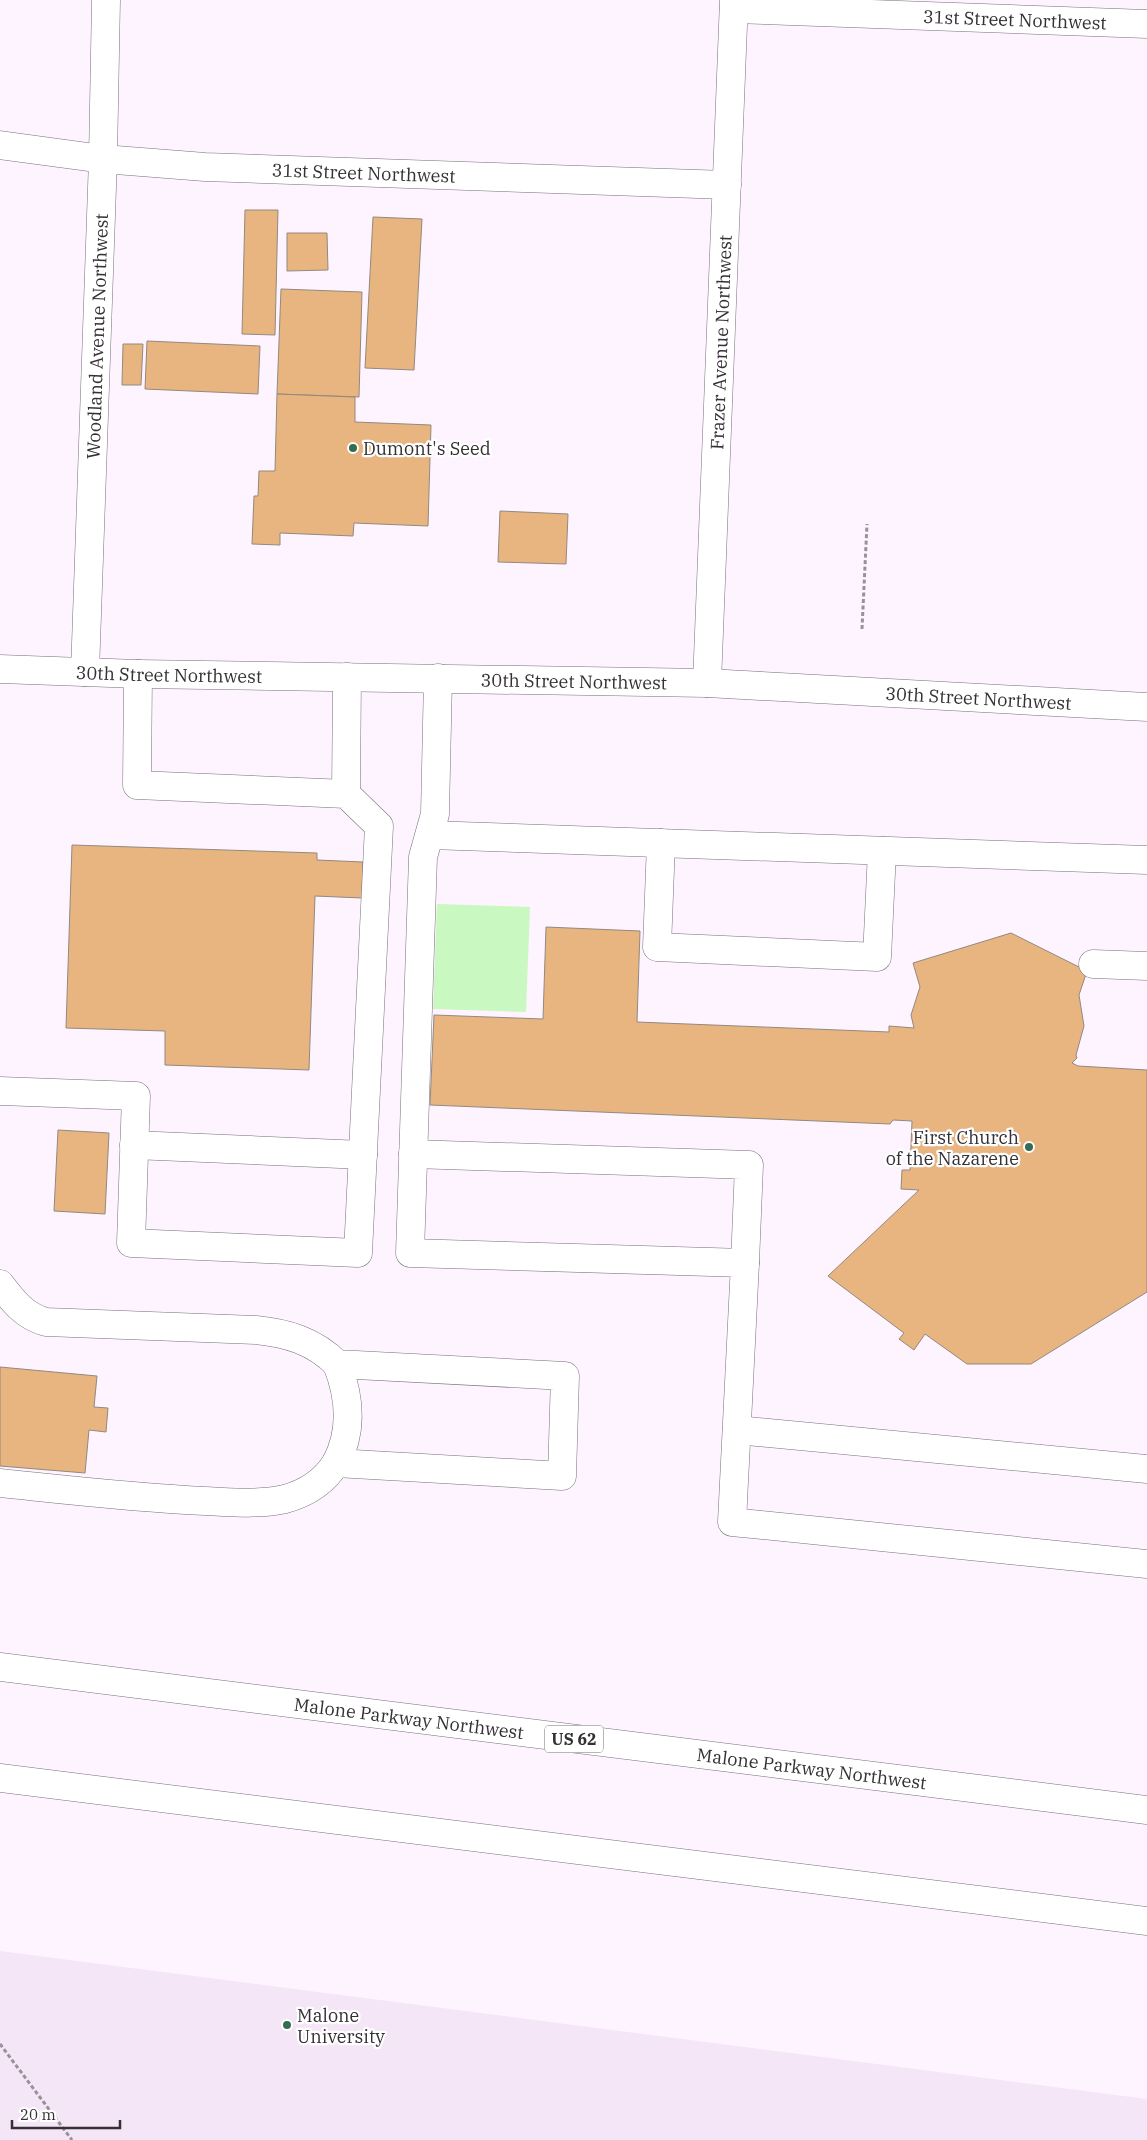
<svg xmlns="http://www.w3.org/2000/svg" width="1147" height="2140" font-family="'IBM Plex Serif',serif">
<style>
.built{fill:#f4e6f7}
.green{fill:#c9f8c0}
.building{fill:#e8b47f;stroke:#92897f}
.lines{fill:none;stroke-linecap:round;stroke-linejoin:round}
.minor-casing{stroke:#776f79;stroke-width:29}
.major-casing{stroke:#776f79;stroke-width:29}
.highway-casing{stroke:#776f79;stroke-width:29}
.path{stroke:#989199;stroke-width:3;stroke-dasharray:4 2.5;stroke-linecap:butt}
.minor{stroke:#fff;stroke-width:28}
.major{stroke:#fff;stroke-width:28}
.highway{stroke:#fff;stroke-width:28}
.poi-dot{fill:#356c52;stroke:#fff;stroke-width:2}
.labels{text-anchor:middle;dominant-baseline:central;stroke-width:4.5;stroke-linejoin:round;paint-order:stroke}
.shield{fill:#fff;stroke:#716e71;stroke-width:1}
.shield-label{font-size:16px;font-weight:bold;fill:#343034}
.street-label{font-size:18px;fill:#343034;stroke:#fff}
.poi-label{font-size:18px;fill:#343034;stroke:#fff;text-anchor:start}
</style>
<rect width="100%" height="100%" fill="#fdf4ff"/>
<!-- built -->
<path class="built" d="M0,1951L1147,2099V2140H0Z"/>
<!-- green -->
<path class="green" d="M437,904L530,907L526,1012L433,1009Z"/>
<!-- building -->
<g class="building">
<path d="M245,210H278L275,335L242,334Z"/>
<path d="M373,217L422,219L414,370L365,368Z"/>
<path d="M287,233H327L328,270L287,271Z"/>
<path d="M281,289L362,292L359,397L277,394Z"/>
<path d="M147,341L260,346L258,394L145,389Z"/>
<path d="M123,344H143L141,385H122Z"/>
<path d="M277,394L355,397V422L431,425L428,526L354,523L353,536L280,533V545L252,544L254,496H258L259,471H275Z"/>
<path d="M500,511L568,514L566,564L498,562Z"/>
<path d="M72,845L317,853V860L363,862L362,898L315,896L309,1070L165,1065V1031L66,1028Z"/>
<path d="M546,927L640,931L637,1022L889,1032V1026L914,1028L911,1015L920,987L913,963L1011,933L1087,971L1079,995L1084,1026L1076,1055L1077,1058L1072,1063L1078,1066L1147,1070V1292L1031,1364H967L925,1334L914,1350L899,1339L904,1333L828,1276L919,1190L901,1189L902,1170H910L912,1121L893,1120L890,1124L430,1105L434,1015L543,1019Z"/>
<path d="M58,1130L109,1133L105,1214L54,1211Z"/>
<path d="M0,1367L97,1376L94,1407L108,1408L106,1432L89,1430L85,1473L0,1466Z"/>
</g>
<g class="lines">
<defs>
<g id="minor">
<path id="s1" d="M734,9L1147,24"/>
<path id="s2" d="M0,145L103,159L205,167L727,185"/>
<path id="s3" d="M85,672L103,159L106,0"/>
<path d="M438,678L435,814L423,857L410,1253L745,1263L732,1522L1147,1564"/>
<path id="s4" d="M707,683L734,0"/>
<path d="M346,794L347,677"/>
<path d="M430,835L1147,860"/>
<path d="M661,843L657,947L877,957L882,851"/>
<path d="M1093,964L1147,966"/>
<path d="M0,1091L136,1096L131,1243L358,1253L379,826L346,794L137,785L138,674"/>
<path d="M134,1145L363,1155"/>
<path d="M413,1154L749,1165L745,1263"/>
<path d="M0,1284C13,1301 24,1316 46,1322L256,1330C287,1333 314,1341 337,1364L565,1376L562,1476L336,1463C324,1482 307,1493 285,1499C259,1505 231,1502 205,1501C136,1498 68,1490 0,1483"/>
<path d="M737,1430L1147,1469"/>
<path d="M336,1463C353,1431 350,1397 337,1364"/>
</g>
<g id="major">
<path id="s5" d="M0,669L138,674L707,683L1147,707"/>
</g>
<g id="highway">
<path id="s6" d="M0,1667L1147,1810"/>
<path d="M0,1778L1147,1921"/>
</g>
</defs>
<!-- minor casing -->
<use href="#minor" class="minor-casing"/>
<!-- major casing -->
<use href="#major" class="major-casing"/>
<!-- highway casing -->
<use href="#highway" class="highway-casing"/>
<!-- path -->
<g class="path">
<path d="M862,629L867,524"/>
<path d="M0,2044L72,2140"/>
</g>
<!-- minor -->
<use href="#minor" class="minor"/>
<!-- major -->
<use href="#major" class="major"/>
<!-- highway -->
<use href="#highway" class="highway"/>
</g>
<!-- markers -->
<g class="poi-dot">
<circle cx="353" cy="448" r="5"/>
<circle cx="1029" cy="1147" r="5"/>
<circle cx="287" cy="2025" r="5"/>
</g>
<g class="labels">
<!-- shield labels -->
<rect class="shield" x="545" y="1725.5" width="58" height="27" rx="4"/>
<g class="shield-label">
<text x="574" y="1739">US 62</text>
</g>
<!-- street labels -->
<g class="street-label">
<text stroke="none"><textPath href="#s1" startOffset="281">31st Street Northwest</textPath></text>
<text stroke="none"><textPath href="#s2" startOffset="365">31st Street Northwest</textPath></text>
<text stroke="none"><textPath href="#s3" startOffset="336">Woodland Avenue Northwest</textPath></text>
<text stroke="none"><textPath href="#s4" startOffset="341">Frazer Avenue Northwest</textPath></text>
<text stroke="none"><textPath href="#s5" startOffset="169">30th Street Northwest</textPath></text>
<text stroke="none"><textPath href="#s5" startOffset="574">30th Street Northwest</textPath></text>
<text stroke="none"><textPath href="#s5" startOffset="979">30th Street Northwest</textPath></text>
<text stroke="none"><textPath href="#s6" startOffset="412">Malone Parkway Northwest</textPath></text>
<text stroke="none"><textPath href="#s6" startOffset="818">Malone Parkway Northwest</textPath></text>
</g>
<!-- poi labels -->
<g class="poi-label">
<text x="363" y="448">Dumont's Seed</text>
<text x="1019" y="1137" text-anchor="end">First Church<tspan x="1019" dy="21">of the Nazarene</tspan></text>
<text x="297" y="2015">Malone<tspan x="297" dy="21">University</tspan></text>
</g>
</g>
<!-- scale -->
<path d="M12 2120v8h108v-8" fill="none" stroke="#343034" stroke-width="2.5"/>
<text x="20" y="2120" font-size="15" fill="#343034" stroke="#ffffff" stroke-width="4" paint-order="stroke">20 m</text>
</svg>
